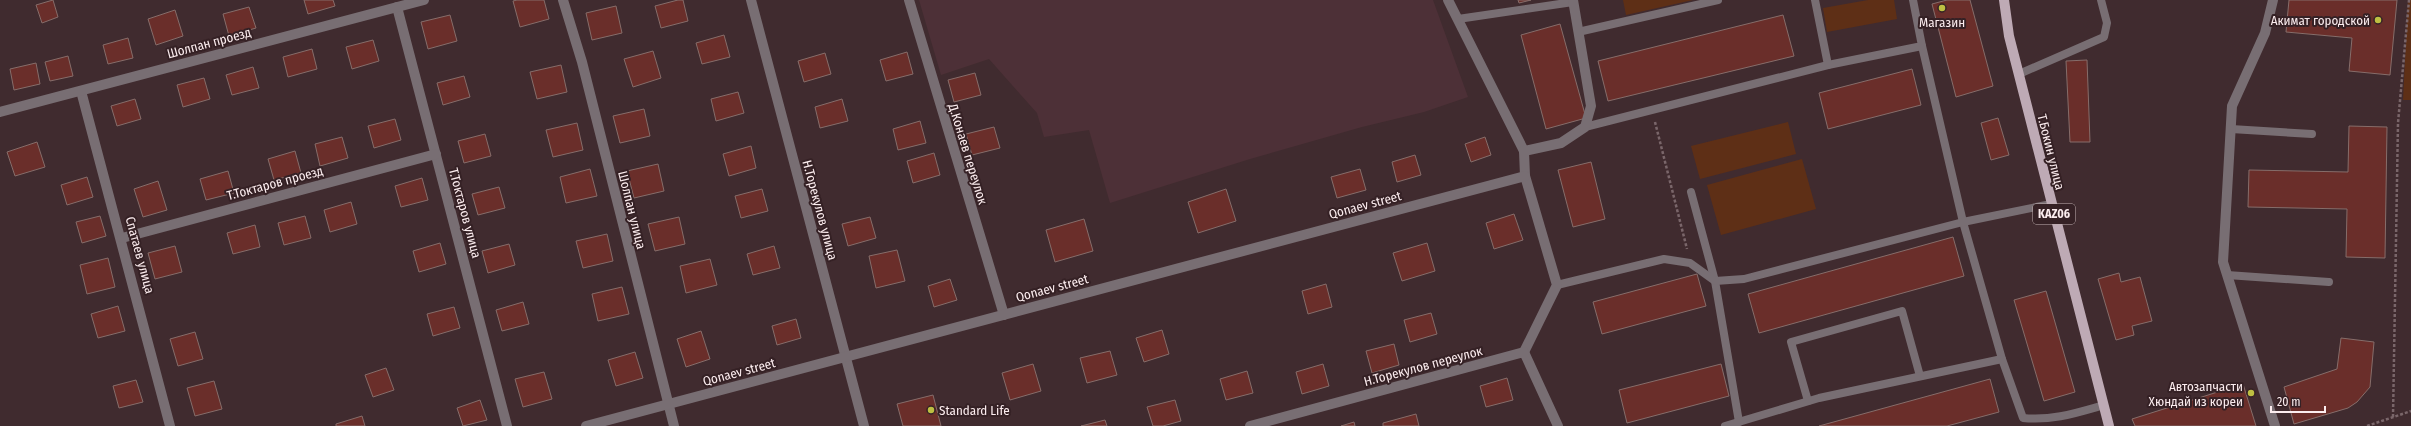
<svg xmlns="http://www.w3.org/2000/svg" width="2411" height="426" font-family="'Fira Sans Condensed',sans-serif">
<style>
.built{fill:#4d3037}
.green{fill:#5e2f16}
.building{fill:#6a2e2a;stroke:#866d6a}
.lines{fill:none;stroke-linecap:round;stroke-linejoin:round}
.path{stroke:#7a666a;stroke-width:2.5;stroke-dasharray:3 2;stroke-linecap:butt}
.lane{stroke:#786e73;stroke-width:8}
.street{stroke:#786e73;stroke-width:10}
.primary{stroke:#beaab5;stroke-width:10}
.poi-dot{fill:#bebf42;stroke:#352125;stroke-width:1.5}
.labels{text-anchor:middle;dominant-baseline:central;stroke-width:4;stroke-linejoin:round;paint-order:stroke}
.shield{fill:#352125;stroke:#c0b0b2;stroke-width:1}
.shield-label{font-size:12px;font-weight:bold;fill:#fcedef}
.poi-label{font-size:13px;fill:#fcedef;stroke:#352125;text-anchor:end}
.street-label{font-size:13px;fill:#fcedef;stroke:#352125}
</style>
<rect width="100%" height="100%" fill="#402b2f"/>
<!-- built -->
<path class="built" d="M919,0H1433L1468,97L1424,112L1362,127L1250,159L1110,203L1089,130L1044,137L1037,113L989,59L941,75Z"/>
<!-- green -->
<g class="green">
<path d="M1623,0H1693L1626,15Z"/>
<path d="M1868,0H1894L1897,19L1827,32L1823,8Z"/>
<path d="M2408,0H2411V100H2403Z"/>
<path d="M1788,122L1796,154L1700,179L1691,146Z"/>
<path d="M1802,159L1816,209L1721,235L1707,185Z"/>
</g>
<!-- building -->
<g class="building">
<path d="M53,0L58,17L42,23L36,5Z"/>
<path d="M304,0H333L335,6L308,14Z"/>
<path d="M517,0H544L549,19L520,27L513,1Z"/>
<path d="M678,0H683L688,21L661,28L655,6Z"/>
<path d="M1518,0H1531L1519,3Z"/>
<path d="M1947,0H1970L1993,86L1956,97L1932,4Z"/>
<path d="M2289,0H2397L2390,75L2349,71L2352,38L2286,32Z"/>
<path d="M616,6L622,33L592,40L586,13Z"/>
<path d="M249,7L256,28L229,36L223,14Z"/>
<path d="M175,10L183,36L156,45L148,19Z"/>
<path d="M450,15L457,41L428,49L421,22Z"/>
<path d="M1783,15L1794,56L1608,101L1598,61Z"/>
<path d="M1560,24L1586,118L1546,129L1521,35Z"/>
<path d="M724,35L730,57L702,64L696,43Z"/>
<path d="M128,38L133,58L108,64L103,45Z"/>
<path d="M373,40L379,61L352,69L346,47Z"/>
<path d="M312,49L317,69L288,77L283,57Z"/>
<path d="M653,51L661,78L633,87L624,59Z"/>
<path d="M907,52L913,74L886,81L880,60Z"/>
<path d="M825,53L831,74L804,82L798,61Z"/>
<path d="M68,56L73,76L50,81L45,62Z"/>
<path d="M2087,60L2090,142H2070L2066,61Z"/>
<path d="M36,63L40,84L14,90L10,69Z"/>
<path d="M561,65L567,92L537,99L530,72Z"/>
<path d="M253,67L259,88L232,95L226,75Z"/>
<path d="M1912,69L1921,105L1828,129L1819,93Z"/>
<path d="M975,73L981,95L954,102L948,80Z"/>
<path d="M464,76L470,97L443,105L437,83Z"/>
<path d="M204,78L210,99L183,107L177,85Z"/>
<path d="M738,92L744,113L716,121L711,99Z"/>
<path d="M135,99L141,119L117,126L111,106Z"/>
<path d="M842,99L848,121L820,128L815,107Z"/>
<path d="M644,109L650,136L620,143L613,116Z"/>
<path d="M1998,118L2009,155L1991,160L1981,123Z"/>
<path d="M395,119L401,140L374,148L368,126Z"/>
<path d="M920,121L926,143L898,150L893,129Z"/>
<path d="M577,123L583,150L553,157L546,130Z"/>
<path d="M2349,126L2387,127L2385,258L2346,257L2347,209L2248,207L2249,170L2348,172Z"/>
<path d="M994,127L1000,148L972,155L966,134Z"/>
<path d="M485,134L491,156L464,163L458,141Z"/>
<path d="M342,137L348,158L320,166L315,144Z"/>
<path d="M1485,137L1491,155L1471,162L1465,144Z"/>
<path d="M37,142L45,167L15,176L7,152Z"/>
<path d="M751,146L756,168L729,176L723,154Z"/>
<path d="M295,151L301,173L274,180L268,159Z"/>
<path d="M934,153L940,175L913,183L907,161Z"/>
<path d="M1415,155L1421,175L1397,182L1392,162Z"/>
<path d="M1591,162L1605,219L1573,227L1558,170Z"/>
<path d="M658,164L664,191L634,198L627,171Z"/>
<path d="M590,169L597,196L566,203L560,177Z"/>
<path d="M1360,169L1366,190L1337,198L1331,177Z"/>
<path d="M228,171L234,193L206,200L200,179Z"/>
<path d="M87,177L93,197L67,205L61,185Z"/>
<path d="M422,178L428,200L401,207L395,186Z"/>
<path d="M158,181L167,210L143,217L134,189Z"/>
<path d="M499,187L505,208L478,215L472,194Z"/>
<path d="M762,189L768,211L741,218L735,196Z"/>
<path d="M1226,189L1236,221L1198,233L1188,202Z"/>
<path d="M351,202L357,224L330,232L324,210Z"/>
<path d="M1514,214L1523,240L1494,249L1486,223Z"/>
<path d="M100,216L106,236L82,243L76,222Z"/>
<path d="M305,216L311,238L284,245L278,223Z"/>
<path d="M679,217L685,244L655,251L648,224Z"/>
<path d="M870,217L876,238L848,246L842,224Z"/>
<path d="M1084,219L1093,251L1055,262L1046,230Z"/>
<path d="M255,225L260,247L233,254L227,233Z"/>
<path d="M607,234L613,261L583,268L576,241Z"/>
<path d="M1953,237L1964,276L1759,333L1748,294Z"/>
<path d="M440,243L446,264L419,272L413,251Z"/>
<path d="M1427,243L1435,271L1402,281L1393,253Z"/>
<path d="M509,244L515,265L488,273L482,251Z"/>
<path d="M175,246L182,272L155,279L148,253Z"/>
<path d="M774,246L780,268L753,275L747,254Z"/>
<path d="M897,250L905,281L876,288L869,256Z"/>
<path d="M108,258L115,287L87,294L80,265Z"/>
<path d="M710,259L717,285L686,293L680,266Z"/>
<path d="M2119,273L2121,282L2140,277L2152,321L2132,326L2134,335L2116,340L2098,279Z"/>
<path d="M1697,274L1706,306L1602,334L1593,302Z"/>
<path d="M950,279L957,300L934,307L928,286Z"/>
<path d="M1326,284L1332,307L1308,314L1302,291Z"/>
<path d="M622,287L629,314L598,321L592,294Z"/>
<path d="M2046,291L2075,392L2044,401L2014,300Z"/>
<path d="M523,302L529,324L502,331L496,310Z"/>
<path d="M118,306L125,331L98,338L91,314Z"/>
<path d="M454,307L460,328L433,336L427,314Z"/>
<path d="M1431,313L1437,334L1410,342L1404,320Z"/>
<path d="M796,319L801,338L777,345L772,326Z"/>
<path d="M1162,330L1169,354L1144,362L1136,338Z"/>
<path d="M701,331L710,359L686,367L677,339Z"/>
<path d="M195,332L203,359L178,366L170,339Z"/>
<path d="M2341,338L2374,342L2370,387L2357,402L2348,408L2294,424L2284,387L2337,369Z"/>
<path d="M1394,344L1399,365L1372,373L1366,351Z"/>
<path d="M1110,351L1117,375L1087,383L1080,358Z"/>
<path d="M635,352L643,378L616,386L608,360Z"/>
<path d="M1033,364L1041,391L1010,400L1002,373Z"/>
<path d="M1323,364L1329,386L1302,394L1296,372Z"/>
<path d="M1721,364L1729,396L1627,423L1619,390Z"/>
<path d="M386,368L394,390L373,397L365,375Z"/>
<path d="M1247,371L1253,393L1226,400L1220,379Z"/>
<path d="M544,372L552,399L523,407L515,379Z"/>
<path d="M1507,378L1513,400L1486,407L1480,386Z"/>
<path d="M1990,379L1999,412L1947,426H1819Z"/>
<path d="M136,380L143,402L119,408L113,386Z"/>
<path d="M214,381L222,409L195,416L187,388Z"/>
<path d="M2243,384L2256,426H2135L2132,419Z"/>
<path d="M933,395L941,426H903L897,404Z"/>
<path d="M480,400L487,420L463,426L457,408Z"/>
<path d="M1175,400L1181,421L1163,426H1153L1147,407Z"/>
<path d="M1416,414L1419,426H1383V423Z"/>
<path d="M362,416L365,426H336V424Z"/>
<path d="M1105,420L1107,426H1081Z"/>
<path d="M1354,422L1355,426H1341Z"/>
</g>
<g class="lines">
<!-- path -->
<g class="path">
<path d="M1655,122L1687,249"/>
<path d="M2393,417L2398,123L2409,0"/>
<path d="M2367,426L2411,411"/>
</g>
<!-- lane -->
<g class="lane">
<path d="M1815,0L1828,65"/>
<path d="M1458,19L1573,2"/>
<path d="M1578,32L1718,0"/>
<path d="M1922,46L1963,222L2002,359"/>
<path d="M2019,74L2104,37L2107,23L2101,0"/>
<path d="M1585,127L1828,65L1922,46L1913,0"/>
<path d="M2231,129L2312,134"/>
<path d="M1691,192L1715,281L1739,422"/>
<path d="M2227,275L2329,282"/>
<path d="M1557,285L1664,259L1690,263L1715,281L1744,279L1963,222L2051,204"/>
<path d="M1808,401L1791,342L1902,311L1920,376"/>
<path d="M1725,426L1819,398L2002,359L2023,418C2052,421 2076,413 2104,405"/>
</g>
<!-- street -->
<g class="street">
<path d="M563,0L582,62L674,426"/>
<path d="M751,0L864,426"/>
<path d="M909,0L1004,315"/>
<path d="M1448,0L1524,151"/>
<path d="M2273,0L2265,33L2232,106L2223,262L2275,426"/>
<path d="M397,7L507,426"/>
<path d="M81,91L170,426"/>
<path d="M0,112L424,0"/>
<path d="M122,238L436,154"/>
<path d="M1524,352L1557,285L1525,176L1524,151L1561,143L1585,127L1591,106L1573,0"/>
<path d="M586,426L1525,176"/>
<path d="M1250,426L1524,352L1558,426"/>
</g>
<!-- primary -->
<path class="primary" d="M2004,0L2009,36L2109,426"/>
</g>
<!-- markers -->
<g class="poi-dot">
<circle cx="1942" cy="8" r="4"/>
<circle cx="2378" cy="20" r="4"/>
<circle cx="2251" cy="393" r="4"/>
<circle cx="931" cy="410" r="4"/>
</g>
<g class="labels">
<!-- shield labels -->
<rect class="shield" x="2033" y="204" width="42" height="20" rx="3"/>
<g class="shield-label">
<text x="2054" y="214">KАZ06</text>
</g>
<!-- poi labels -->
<g class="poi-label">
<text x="2370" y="20">Акимат городской</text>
<text x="1942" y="22" text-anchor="middle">Магазин</text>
<text x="2243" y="386">Автозапчасти<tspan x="2243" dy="15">Хюндай из кореи</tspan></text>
<text x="939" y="410" text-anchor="start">Standard Life</text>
</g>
<!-- street labels -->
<g class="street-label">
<text transform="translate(209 43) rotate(-15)">Шолпан проезд</text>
<text transform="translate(2051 152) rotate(76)">Т.Бокин улица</text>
<text transform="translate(968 154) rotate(73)">Д.Конаев переулок</text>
<text transform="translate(275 183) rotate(-15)">Т.Токтаров проезд</text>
<text transform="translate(1365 205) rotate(-15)">Qonaev street</text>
<text transform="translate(632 210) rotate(76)">Шолпан улица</text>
<text transform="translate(820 210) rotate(75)">Н.Торекулов улица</text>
<text transform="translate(465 213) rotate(75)">Т.Токтаров улица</text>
<text transform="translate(140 255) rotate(75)">Спатаев улица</text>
<text transform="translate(1052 288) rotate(-15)">Qonaev street</text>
<text transform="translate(1423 366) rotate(-15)">Н.Торекулов переулок</text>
<text transform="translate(739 372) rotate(-15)">Qonaev street</text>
</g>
</g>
<!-- scale -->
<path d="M2271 406v6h54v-6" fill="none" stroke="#fcedef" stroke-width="2"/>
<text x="2277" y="406" font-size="12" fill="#fcedef" stroke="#352125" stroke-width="3" paint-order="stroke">20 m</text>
</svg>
